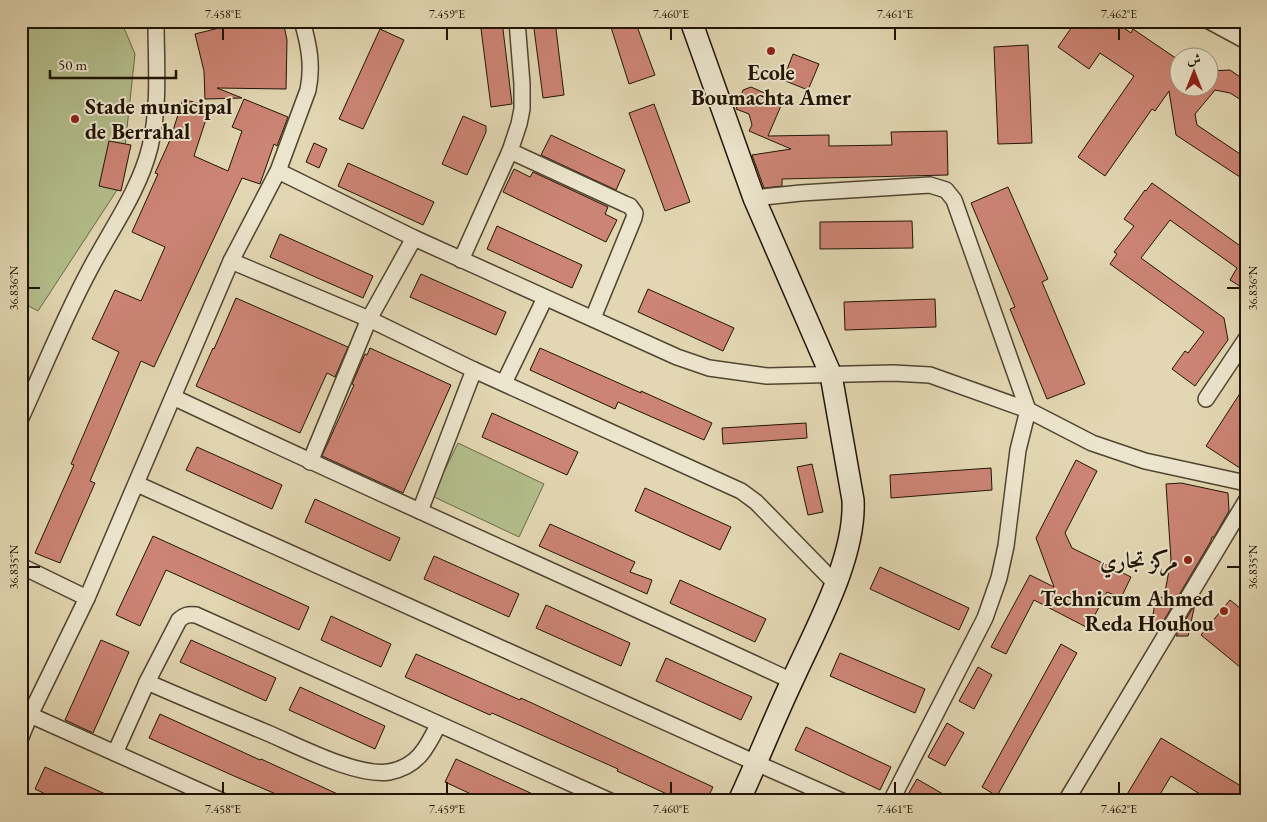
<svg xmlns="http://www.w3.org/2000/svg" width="1267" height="822" font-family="'EB Garamond',Amiri,serif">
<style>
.green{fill:#b3be8c;stroke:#6a6948}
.building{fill:#cc8474;stroke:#211404}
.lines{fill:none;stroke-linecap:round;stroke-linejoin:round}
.street-casing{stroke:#514530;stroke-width:18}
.secondary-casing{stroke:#211404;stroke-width:24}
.street{stroke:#ece5cd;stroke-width:15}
.secondary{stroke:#ece5cd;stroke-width:21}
.ticks{fill:none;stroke:#211404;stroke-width:2}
.poi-dot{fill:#8f2418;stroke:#ece5cd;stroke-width:2}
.labels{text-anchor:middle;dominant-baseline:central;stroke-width:4;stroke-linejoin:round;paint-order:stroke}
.poi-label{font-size:22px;font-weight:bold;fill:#211404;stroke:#ece5cd;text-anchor:end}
.neatline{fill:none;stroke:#211404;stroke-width:2}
.ticks-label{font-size:12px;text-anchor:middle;fill:#211404}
</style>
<rect width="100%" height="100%" fill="#e2d7b2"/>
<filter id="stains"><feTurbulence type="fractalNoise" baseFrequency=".004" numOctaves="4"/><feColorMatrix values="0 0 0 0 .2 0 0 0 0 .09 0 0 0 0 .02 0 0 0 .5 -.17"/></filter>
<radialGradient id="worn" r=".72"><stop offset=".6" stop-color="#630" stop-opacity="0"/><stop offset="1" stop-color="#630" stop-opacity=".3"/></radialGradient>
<!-- green -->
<g class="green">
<path d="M21,21H121L135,54L121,184L38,311L21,302Z"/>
<path d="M458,443L544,484L519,537L432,496Z"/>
</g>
<!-- building -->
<g class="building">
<path d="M247,21H283L287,40L286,89L217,88L242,98L205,99L204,71L195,34Z"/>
<path d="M480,21H502L512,104L491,107Z"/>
<path d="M533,21H555L564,95L543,98Z"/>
<path d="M609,21H635L655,75L629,84Z"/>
<path d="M1076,21H1114L1131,33L1133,29L1180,61V88H1210V71L1230,70L1246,81V103L1230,93L1215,90L1195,114L1197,125L1246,158V181L1176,135L1169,91L1155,111L1152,109L1105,176L1078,157L1134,76L1100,53L1089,69L1058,47Z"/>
<path d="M380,29L404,40L363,129L339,119Z"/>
<path d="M1028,45L1032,143L998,144L994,47Z"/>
<path d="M793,54L819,64L808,90L783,80Z"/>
<path d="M751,87L783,101L768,136L829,135V146L892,145L891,132L947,131L948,175L782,179V186L764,188L752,155L791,149L749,131L752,125L749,114L736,109L743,90Z"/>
<path d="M183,99L210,107L194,156L228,171L242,131L232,127L244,99L288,117L277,146L274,144L260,184L242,178L154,367L141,361L90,481L95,483L60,563L35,553L74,465L71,464L119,352L92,339L115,290L141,301L165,247L132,232L158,174L155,173L170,140Z"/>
<path d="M654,104L690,202L665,211L629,113Z"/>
<path d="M463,116L486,126V132L467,175L442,164Z"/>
<path d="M551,135L625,170L616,190L541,155Z"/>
<path d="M109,141L131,145L121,191L99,186Z"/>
<path d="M314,143L327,149L319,168L306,162Z"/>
<path d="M348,163L434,202L423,225L338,186Z"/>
<path d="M514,169L530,177L533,172L608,207L605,214L617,220L606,242L503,192Z"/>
<path d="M1152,183L1246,250V290L1230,280L1237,268L1170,220L1141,258L1224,318L1228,340L1195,386L1172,369L1185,351L1188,353L1204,332L1110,264L1117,254L1114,252L1134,226L1124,219L1145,190L1146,191Z"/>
<path d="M1008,187L1048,279L1042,282L1085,384L1047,399L1010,309L1015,307L971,203Z"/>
<path d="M912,221L913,248L820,249V222Z"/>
<path d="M497,226L582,265L572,288L487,249Z"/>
<path d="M280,234L373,276L363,298L270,257Z"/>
<path d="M421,274L506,312L496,335L410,297Z"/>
<path d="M648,289L734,328L723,351L638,312Z"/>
<path d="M236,298L348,347L335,377L327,373L300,433L196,386L213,348L214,349Z"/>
<path d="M935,299L936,327L845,330L844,302Z"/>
<path d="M370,348L451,385L403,493L322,456L354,385L352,384L365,354L367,355Z"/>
<path d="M540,348L641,393V391L712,423L704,440L618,402L615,409L530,370Z"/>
<path d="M1246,384V472L1206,446Z"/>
<path d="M492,413L578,452L567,475L482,437Z"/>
<path d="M806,423L807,438L723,444L722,428Z"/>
<path d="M197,447L282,485L272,509L186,470Z"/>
<path d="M1076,460L1097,471L1065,533L1072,548L1131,577L1121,598L1107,592L1088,628L1034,600L1006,654L991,647L1030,575L1054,587L1036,538Z"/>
<path d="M812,464L823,512L808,515L797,467Z"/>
<path d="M991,468L992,490L891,498L890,475Z"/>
<path d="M1181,483L1228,493L1229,511L1214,537H1212L1211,541L1157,632L1152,631V620L1156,598L1164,597L1171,560L1166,484Z"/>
<path d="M645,488L731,527L720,550L635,511Z"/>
<path d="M315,499L400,538L390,561L305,522Z"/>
<path d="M550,524L635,562L630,572L652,580L647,594L539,546Z"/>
<path d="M153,536L309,607L299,630L166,570L140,626L116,615Z"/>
<path d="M434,556L519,594L509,617L424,579Z"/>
<path d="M880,567L969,608L959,630L870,589Z"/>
<path d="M680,580L766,619L755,642L670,603Z"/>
<path d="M1230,600L1246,613V672L1201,635Z"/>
<path d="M1195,604L1188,636H1176Z"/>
<path d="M546,605L630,643L621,666L536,628Z"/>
<path d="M331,616L391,644L381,667L321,640Z"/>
<path d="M101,640L129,652L93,733L65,720Z"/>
<path d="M191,640L276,678L266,701L180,662Z"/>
<path d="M1061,644L1077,653L997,796L982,787Z"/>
<path d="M840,653L925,689L915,713L830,676Z"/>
<path d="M416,654L520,700L521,698L713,787L706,801H682L617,771L618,769L492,713L490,715L405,677Z"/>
<path d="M666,658L752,697L741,720L656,681Z"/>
<path d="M978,667L992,675L974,709L959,701Z"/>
<path d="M300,687L385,726L375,749L289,710Z"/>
<path d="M160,714L260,760L261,759L353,801H292L234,776L149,738Z"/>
<path d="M947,723L964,733L945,766L928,757Z"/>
<path d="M806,727L891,767L880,790L795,750Z"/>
<path d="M1161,738L1246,789V801H1211L1171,776L1156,801H1123Z"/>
<path d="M456,759L548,801H486L445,782Z"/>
<path d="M45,767L121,801H60L35,789Z"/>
<path d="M917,779L955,801H917L907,796Z"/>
</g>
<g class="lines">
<defs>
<g id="street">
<path d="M1209,21L1246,41"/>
<path d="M510,151L625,204L630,206L635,213L634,218L593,318"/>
<path d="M278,171L414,238L677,357L709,368L767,376L893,373L930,375L1028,410L1092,443L1145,461L1246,483"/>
<path d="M754,198L801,193L930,185L946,190L954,200L1028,410L1018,450L1006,546L999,578L985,618L891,801"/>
<path d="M461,260L510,151L519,124L522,109V84L517,21"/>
<path d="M231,261L369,319L474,370L741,491L756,502L836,584"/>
<path d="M504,383L545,298"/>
<path d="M173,397C378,494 586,585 792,681"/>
<path d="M1206,399L1246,339"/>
<path d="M21,418C43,370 63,320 88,273C109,232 139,192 150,147C160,106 156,63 156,21"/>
<path d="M310,462L369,319L414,238"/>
<path d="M137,484L756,763L842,801"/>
<path d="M420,511L474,370"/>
<path d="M21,566L87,598"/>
<path d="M147,682C188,700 229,717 270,734C300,747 358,777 389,772C417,767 427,748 438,725"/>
<path d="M30,715L222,801"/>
<path d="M21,737L30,715L87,598L231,261L278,171L308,90C313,66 309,45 302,21"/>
<path d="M115,753L147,682L179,620C185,615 188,614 196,615L610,801"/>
<path d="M1066,801L1246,501"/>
</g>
<path id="secondary" d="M691,21L754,198L831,375L853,500C856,557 816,628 793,679C774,719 758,760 739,801"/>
</defs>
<!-- street casing -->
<use href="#street" class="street-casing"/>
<!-- secondary casing -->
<use href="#secondary" class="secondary-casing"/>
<!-- street -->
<use href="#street" class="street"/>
<!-- secondary -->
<use href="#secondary" class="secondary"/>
</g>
<!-- ticks -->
<path class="ticks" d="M223,28V40M447,28V40M671,28V40M895,28V40M1119,28V40M28,288H40M1227,288H1240M28,567H40M1227,567H1240M223,782V794M447,782V794M671,782V794M895,782V794M1119,782V794"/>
<!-- markers -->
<g class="poi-dot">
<circle cx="771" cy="51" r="5"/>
<circle cx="75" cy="119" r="5"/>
<circle cx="1188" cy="560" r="5"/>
<circle cx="1224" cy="611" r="5"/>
</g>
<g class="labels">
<!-- poi labels -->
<g class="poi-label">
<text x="771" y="72" text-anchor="middle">Ecole<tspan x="771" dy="25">Boumachta Amer</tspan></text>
<text x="85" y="106" text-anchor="start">Stade municipal<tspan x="85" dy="25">de Berrahal</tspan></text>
<text x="1178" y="560">مركز تجاري</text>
<text x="1214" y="598">Technicum Ahmed<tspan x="1214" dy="25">Reda Houhou</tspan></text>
</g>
</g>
<!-- margin -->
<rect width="1267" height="822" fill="none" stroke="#e2d7b2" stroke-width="55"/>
<!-- north arrow -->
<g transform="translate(1194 72)"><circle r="24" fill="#ece5cd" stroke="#9b917d"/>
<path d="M0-4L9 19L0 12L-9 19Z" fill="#8f2418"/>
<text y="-8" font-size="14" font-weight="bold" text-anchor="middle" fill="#211404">ش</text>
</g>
<!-- scale -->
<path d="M50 70v8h126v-8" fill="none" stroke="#211404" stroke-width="2.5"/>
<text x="58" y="70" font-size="15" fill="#211404" stroke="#ece5cd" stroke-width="4" paint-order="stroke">50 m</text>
<rect x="28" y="28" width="1212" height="766" class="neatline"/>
<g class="ticks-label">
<text x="223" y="18">7.458°E</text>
<text x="447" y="18">7.459°E</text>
<text x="671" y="18">7.460°E</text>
<text x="895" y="18">7.461°E</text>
<text x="1119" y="18">7.462°E</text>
<text transform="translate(14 288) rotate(-90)" y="4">36.836°N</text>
<text transform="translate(1253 288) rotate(-90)" y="4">36.836°N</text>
<text transform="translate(14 567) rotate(-90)" y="4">36.835°N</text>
<text transform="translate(1253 567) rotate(-90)" y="4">36.835°N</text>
<text x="223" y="813">7.458°E</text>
<text x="447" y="813">7.459°E</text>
<text x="671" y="813">7.460°E</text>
<text x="895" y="813">7.461°E</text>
<text x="1119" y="813">7.462°E</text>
</g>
<rect width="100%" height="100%" filter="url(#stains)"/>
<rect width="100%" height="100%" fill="url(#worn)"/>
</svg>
